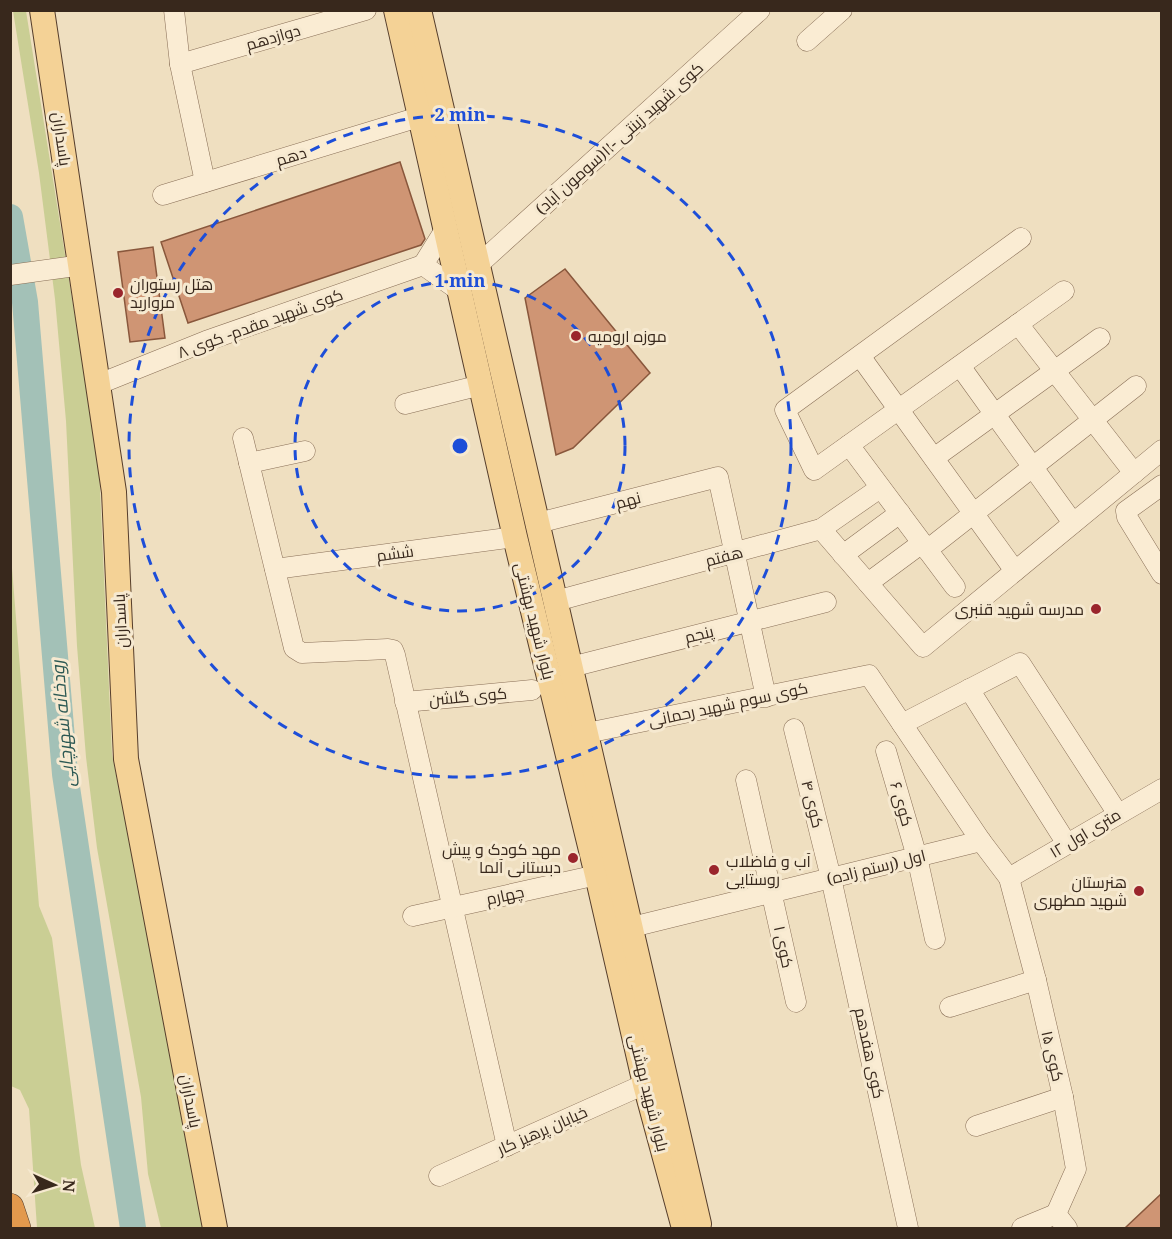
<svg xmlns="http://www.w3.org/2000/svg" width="1172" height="1239" font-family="'Noto Serif',Cairo,serif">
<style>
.green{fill:#cace94}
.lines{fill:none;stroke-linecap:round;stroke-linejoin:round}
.river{stroke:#a3c1b7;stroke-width:26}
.building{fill:#cf9574;stroke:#89573c;stroke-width:1.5}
.minor-casing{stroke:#896f57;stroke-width:21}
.major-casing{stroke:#563e2c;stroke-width:26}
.highway-casing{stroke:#563e2c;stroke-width:28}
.minor{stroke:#faecd3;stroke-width:20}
.major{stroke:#f4d296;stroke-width:24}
.highway{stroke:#e2994d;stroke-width:27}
.ring{fill:none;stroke:#1d4ed8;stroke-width:3;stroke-dasharray:10 8}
.poi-dot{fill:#9a252c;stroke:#f6e9d0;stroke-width:2}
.labels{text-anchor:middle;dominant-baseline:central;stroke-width:6;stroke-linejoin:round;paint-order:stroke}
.street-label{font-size:16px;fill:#38281c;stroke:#f6e9d0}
.poi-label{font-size:16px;fill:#38281c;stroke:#f6e9d0;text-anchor:start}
.water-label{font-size:18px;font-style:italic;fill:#2b5853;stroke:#f6e9d0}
.centre{fill:#1d4ed8;stroke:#f6e9d0;stroke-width:3}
.ring-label{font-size:18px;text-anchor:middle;font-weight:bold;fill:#1d4ed8;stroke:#f6e9d0;stroke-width:6;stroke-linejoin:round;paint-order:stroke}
</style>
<rect width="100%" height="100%" fill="#efdfc0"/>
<!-- green -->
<g class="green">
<path d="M13,11H26L84,373L98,444L112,754L206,1228H161L148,1174L141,1097L97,848L86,757L77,646L66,421L55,299L39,173Z"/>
<path d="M10,543L39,906L52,938L81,1165L95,1228H37L29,1109L20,1090L11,1086Z"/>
</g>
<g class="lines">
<!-- river -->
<path class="river" d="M10,217L25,302L65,774L133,1228"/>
</g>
<!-- building -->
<g class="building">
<path d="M400,162L425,239L421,245L188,323L161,242Z"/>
<path d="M153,247L165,338L130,342L118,252Z"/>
<path d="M565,269L650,373L573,448L556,455L525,298Z"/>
<path d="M1161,1194V1228H1125Z"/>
</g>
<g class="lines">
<defs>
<g id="minor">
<path d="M174,10L180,64L205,182"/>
<path d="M807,41L842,10"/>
<path d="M180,64L366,10"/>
<path d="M163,195L419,117"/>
<path d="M446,228L423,265L461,292"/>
<path d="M1021,238L785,410L814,470L1064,291"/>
<path d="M478,265L760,10"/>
<path d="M10,275L68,267"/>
<path d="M1018,324L1134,473"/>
<path d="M860,356L1015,571"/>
<path d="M960,366L1073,523"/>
<path d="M99,384L206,341L423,265"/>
<path d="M405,404L481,385"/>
<path d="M243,438L294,648L302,653L388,649L393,650L395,655L507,1146"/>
<path d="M849,445L955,587"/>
<path d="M934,458L1100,338"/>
<path d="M249,463L305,451"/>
<path d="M1162,485L1126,511L1127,517L1162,574"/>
<path d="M538,523L718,477L766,697"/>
<path d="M821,529L923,647L1162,450"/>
<path d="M927,550L1136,386"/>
<path d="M843,555L900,513"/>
<path d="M275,569L515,537"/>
<path d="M868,583L922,543"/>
<path d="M556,601L821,529L880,488"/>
<path d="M571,667L826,602"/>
<path d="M969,689L1067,844"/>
<path d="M405,702L532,690"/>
<path d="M902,724L1020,663L1118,814"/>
<path d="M794,729L831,878L908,1228"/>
<path d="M587,733L869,675L981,841L1009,878L1036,980L1063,1097L1076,1169L1056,1214L1067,1228"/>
<path d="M886,751L917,857L935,939"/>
<path d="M746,780L796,1002"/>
<path d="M1009,878L1162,789"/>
<path d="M413,916L597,875"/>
<path d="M632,927L981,841"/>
<path d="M950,1007L1036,980"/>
<path d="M976,1126L1063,1097"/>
<path d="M439,1176L645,1084"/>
<path d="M1022,1228L1056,1214"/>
</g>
<g id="major">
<path d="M42,10L114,492L126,759L215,1228"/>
<path d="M396,10L515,537L597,875L645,1084L684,1228"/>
<path d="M419,10L699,1224"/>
</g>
<path id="highway" d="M10,1207L17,1228"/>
</defs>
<!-- minor casing -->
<use href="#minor" class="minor-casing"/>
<!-- major casing -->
<use href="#major" class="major-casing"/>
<!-- highway casing -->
<use href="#highway" class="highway-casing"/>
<!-- minor -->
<use href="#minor" class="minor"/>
<!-- major -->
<use href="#major" class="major"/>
<!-- highway -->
<use href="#highway" class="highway"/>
</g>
<!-- distance rings -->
<g class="ring">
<circle cx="460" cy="446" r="165"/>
<circle cx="460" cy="446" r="331"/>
</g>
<!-- markers -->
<g class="poi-dot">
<circle cx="118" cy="293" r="6"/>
<circle cx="576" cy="336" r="6"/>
<circle cx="1096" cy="609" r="6"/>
<circle cx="573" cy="858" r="6"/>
<circle cx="714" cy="870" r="6"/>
<circle cx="1139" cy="891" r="6"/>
</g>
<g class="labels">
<!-- street labels -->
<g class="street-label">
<text transform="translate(273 37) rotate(-16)">دوازدهم</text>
<text transform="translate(619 138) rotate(-42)">کوی شهید زینتی -۱۱(سومون آباد)</text>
<text transform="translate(62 139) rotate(82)">پاسداران</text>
<text transform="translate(291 156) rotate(-17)">دهم</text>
<text transform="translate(260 323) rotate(-20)">کوی شهید مقدم- کوی ۸</text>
<text transform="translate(628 500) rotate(-15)">نهم</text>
<text transform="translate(395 553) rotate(-8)">ششم</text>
<text transform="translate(724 556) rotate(-15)">هفتم</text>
<text transform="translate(120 621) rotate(-93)">پاسداران</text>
<text transform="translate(535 621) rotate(76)">بلوار شهید بهشتی</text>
<text transform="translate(699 634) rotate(-14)">پنجم</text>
<text transform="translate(468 696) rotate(-5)">کوی گلشن</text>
<text transform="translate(728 704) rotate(-12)">کوی سوم شهید رحمانی</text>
<text transform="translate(813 804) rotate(76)">کوی ۴</text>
<text transform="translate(902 804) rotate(74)">کوی ۶</text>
<text transform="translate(1085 833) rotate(-31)">۱۲ متری اول</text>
<text transform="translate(876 867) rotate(-14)">اول (رستم زاده)</text>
<text transform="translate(505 895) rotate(-12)">چهارم</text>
<text transform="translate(784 947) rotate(78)">کوی ۱</text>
<text transform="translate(870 1053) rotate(78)">کوی هفدهم</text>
<text transform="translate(1053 1056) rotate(77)">کوی ۱۵</text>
<text transform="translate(649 1093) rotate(76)">بلوار شهید بهشتی</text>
<text transform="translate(191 1101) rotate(79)">پاسداران</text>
<text transform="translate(542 1130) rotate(-24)">خیابان پرهیز کار</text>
</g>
<!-- poi labels -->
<g class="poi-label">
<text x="130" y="284">هتل رستوران<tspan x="130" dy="18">مروارید</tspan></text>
<text x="588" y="336">موزه ارومیه</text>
<text x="1084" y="609" text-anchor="end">مدرسه شهید قنبری</text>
<text x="561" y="849" text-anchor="end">مهد کودک و پیش<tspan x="561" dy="18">دبستانی آلما</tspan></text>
<text x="726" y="861">آب و فاضلاب<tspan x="726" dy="18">روستایی</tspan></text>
<text x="1127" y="882" text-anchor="end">هنرستان<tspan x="1127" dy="18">شهید مطهری</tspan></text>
</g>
<!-- water labels -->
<g class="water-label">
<text transform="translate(62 724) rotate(-95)">رودخانه شهرچایی</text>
</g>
</g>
<circle cx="460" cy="446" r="9" class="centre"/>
<g class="ring-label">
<text x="460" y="121">2 min</text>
<text x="460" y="287">1 min</text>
</g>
<!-- border -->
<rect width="1172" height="1239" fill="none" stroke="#38281c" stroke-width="24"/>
<!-- north arrow -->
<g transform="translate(54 1185) rotate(94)" stroke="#f6e9d0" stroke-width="4.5" paint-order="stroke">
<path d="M0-4.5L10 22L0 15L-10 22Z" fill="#38281c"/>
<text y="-9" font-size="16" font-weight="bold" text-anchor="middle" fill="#38281c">N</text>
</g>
</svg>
